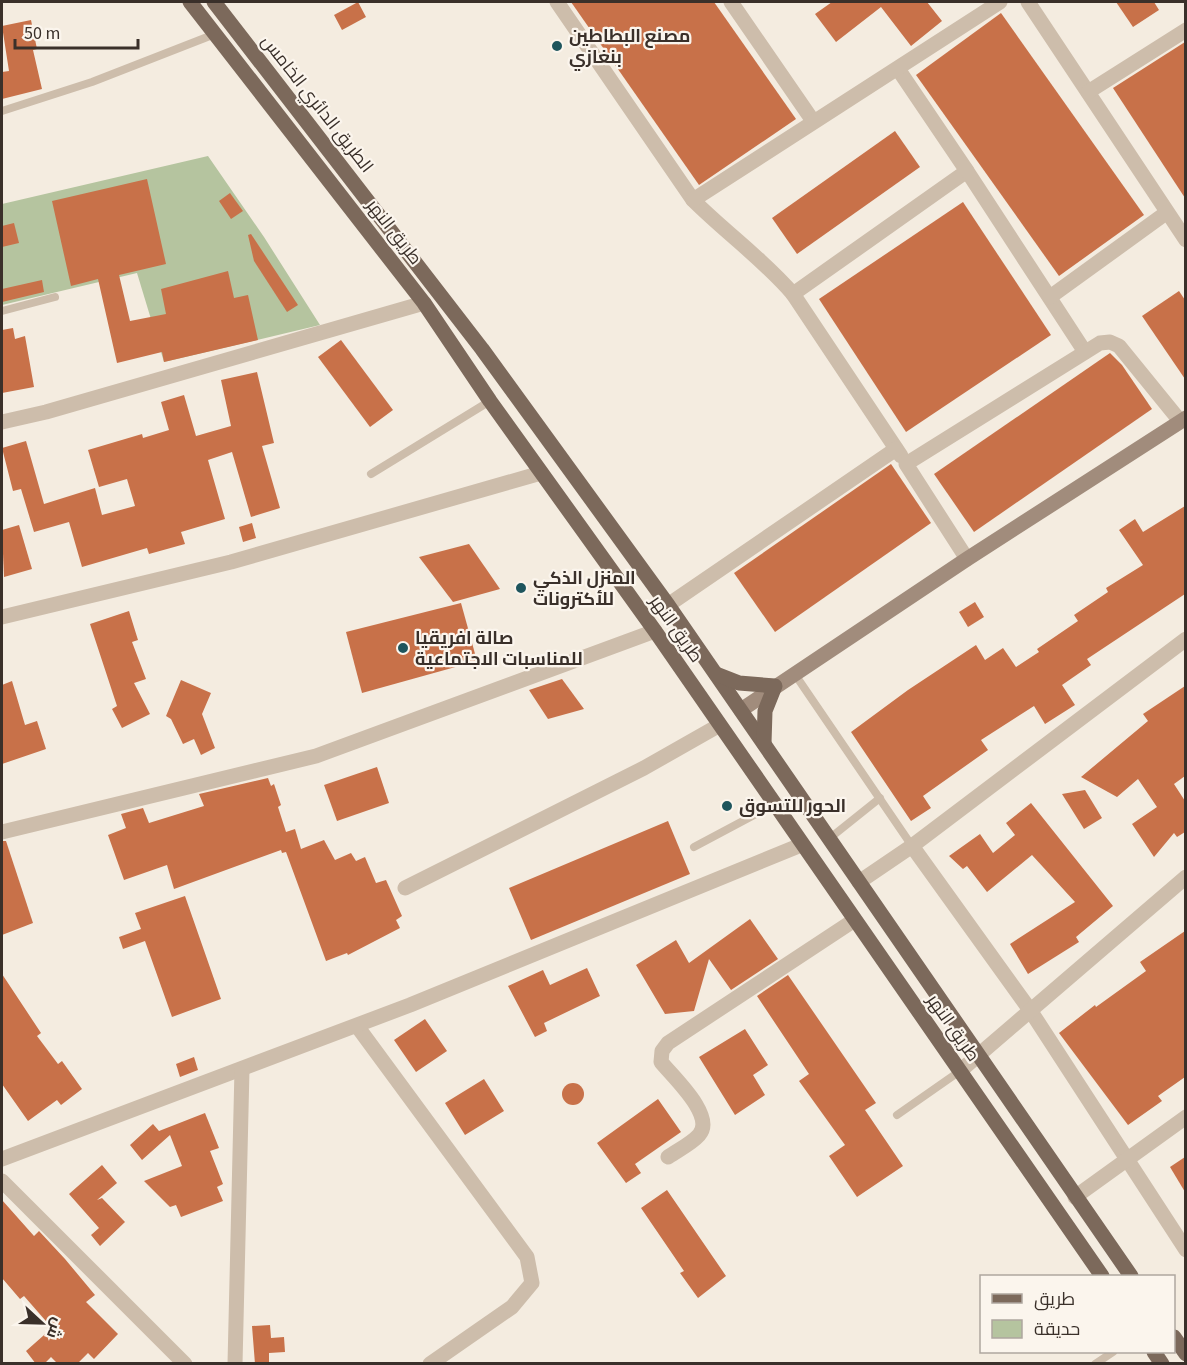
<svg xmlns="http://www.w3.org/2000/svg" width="1187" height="1365" font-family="'Source Sans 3',Cairo,sans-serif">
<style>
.green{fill:#b5c49f}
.building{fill:#c87149}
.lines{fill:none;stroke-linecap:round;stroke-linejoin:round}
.lane{stroke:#cdbdab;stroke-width:8}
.street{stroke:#cdbdab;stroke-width:15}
.secondary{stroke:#a18c7c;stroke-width:15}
.primary{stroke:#7c695b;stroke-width:15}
.poi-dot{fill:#1e555d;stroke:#fbf5ed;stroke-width:2}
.labels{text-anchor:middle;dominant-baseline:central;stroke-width:4.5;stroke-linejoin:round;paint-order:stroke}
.poi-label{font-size:18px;font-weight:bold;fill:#3a302a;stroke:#fbf5ed;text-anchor:start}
.street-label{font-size:18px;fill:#3a302a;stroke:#fbf5ed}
</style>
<rect width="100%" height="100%" fill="#f4ece0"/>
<!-- green -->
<path class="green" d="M208,156L264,237L320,325L164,362L137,273L2,305V204Z"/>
<!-- building -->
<g class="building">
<path d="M358,2L366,17L342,30L334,15Z"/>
<path d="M571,2H714L796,119L699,185Z"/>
<path d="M832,2H927L942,21L911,46L881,7L836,42L815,14Z"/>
<path d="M1116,2H1154L1159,10L1133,27Z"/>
<path d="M1001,13L1144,215L1059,276L916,75Z"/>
<path d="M31,20L37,49L33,50L42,89L2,99V72L9,71L2,26Z"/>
<path d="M1185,42V198L1113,88Z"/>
<path d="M895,131L920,167L797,254L772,218Z"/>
<path d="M147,179L166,264L119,275L130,321L166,314L161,289L228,271L234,298L248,295L258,340L164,362L162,352L117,363L98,279L71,286L52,201Z"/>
<path d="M230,193L243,211L231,219L219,201Z"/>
<path d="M963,202L1051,335L906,432L819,299Z"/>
<path d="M14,223L19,243L2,247V226Z"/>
<path d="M251,234L298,305L287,312L254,261L248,235Z"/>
<path d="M42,280L44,292L2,302V289Z"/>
<path d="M1179,291L1185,300V379L1142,316Z"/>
<path d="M13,328L15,339L25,336L34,387L2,393V330Z"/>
<path d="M341,340L393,410L370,427L318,357Z"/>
<path d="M1110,353L1122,365L1152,409L974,532L934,474Z"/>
<path d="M257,372L274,443L262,446L280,508L251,517L232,452L208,460L225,519L181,532L185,544L149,554L147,548L82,567L69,522L34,532L21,489L13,491L2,448L26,441L44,504L95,488L102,515L135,506L127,479L99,487L88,450L142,434L143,438L169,430L161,402L184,395L196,436L231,426L221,380Z"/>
<path d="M891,464L931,523L775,632L734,573Z"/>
<path d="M1185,506V594L1087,659L1091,665L1062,685L1075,705L1045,724L1034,706L981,740L988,750L923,796L931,808L911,821L851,732L908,690L976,645L985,660L1003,648L1016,667L1039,652L1037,649L1078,621L1074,615L1108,592L1106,588L1143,565L1119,530L1135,519L1143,532Z"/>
<path d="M252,523L256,538L243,542L239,527Z"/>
<path d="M19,525L32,569L4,577L2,530Z"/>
<path d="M469,544L500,589L453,602L419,557Z"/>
<path d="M975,602L984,617L968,627L959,612Z"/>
<path d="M461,603L477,661L362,693L346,632Z"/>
<path d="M129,611L138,640L132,642L146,679L134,683L150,714L122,728L112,709L117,706L90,624Z"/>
<path d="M562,679L584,709L548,719L529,690Z"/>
<path d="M181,680L211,693L202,714L215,748L201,755L194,739L183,744L171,719L166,716Z"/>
<path d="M12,681L25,725L37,721L46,749L2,764V685Z"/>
<path d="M1185,686V776L1174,784L1185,801V832L1177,837L1174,833L1154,857L1132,824L1157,807L1138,779L1117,797L1081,777L1148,721L1143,714Z"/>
<path d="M377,767L389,803L337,821L324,785Z"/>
<path d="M268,778L271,786L274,784L281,805L278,807L286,832L295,829L301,849L324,840L335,860L351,853L356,861L365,857L376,883L386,880L402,916L396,920L400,928L348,955L347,953L326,961L286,852L282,853L281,850L174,889L167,865L124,880L108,835L126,828L121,814L143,808L149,823L204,806L199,794Z"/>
<path d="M1085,790L1102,818L1084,829L1062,794Z"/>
<path d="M1031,803L1113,906L1076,937L1079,942L1028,974L1010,944L1075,902L1032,855L987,892L967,866L963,869L949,856L980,834L993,853L1015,835L1006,823Z"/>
<path d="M668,821L690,874L531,940L509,888Z"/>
<path d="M2,841H6L33,923L2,935Z"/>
<path d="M185,896L221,999L172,1017L145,941L123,949L119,937L141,929L135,913Z"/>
<path d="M750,919L778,959L731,990L709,959L694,1011L665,1014L636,965L676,940L689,963Z"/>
<path d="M1185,931V1077L1158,1096L1162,1101L1128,1125L1059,1033L1095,1005L1096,1007L1146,971L1140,962Z"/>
<path d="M587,968L600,996L544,1023L547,1031L535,1037L508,986L543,970L550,985Z"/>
<path d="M2,974L41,1033L37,1036L58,1064L62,1061L82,1089L61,1105L57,1100L28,1121L2,1084Z"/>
<path d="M788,975L876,1103L865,1110L903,1166L857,1197L829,1156L845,1145L799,1081L809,1074L757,996Z"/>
<path d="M425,1019L447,1051L416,1072L394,1040Z"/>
<path d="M745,1029L768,1065L753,1075L765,1095L735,1115L699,1057Z"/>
<path d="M194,1057L198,1070L180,1077L176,1064Z"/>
<path d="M484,1079L504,1111L465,1135L445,1103Z"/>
<circle cx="573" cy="1094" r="11"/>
<path d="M658,1099L681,1132L635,1164L641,1173L626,1183L597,1143Z"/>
<path d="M205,1113L219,1148L210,1151L223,1184L217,1187L223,1201L181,1217L176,1205L170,1207L144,1181L182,1166L170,1135L142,1160L130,1145L153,1124L159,1131Z"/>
<path d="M1185,1157V1192L1170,1167Z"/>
<path d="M102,1165L117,1183L97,1200L102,1198L125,1222L100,1246L91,1235L99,1228L69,1194Z"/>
<path d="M667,1190L726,1276L698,1298L680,1273L684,1271L641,1208Z"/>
<path d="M2,1200L34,1236L39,1231L65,1259L95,1295L86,1302L118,1334L94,1359L88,1353L77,1364H58L51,1357L44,1364H36L26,1351L52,1328L24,1296L20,1299L2,1278Z"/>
<path d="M270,1325L271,1338L284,1337L285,1352L269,1353V1364H255L252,1326Z"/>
</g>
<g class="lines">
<!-- lane -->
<g class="lane">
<path d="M2,111L92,82L215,34"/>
<path d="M2,311L55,297"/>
<path d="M371,474L490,401"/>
<path d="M794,673L912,846"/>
<path d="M830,838L880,798"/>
<path d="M694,847L773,805"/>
<path d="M897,1115L960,1071"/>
<path d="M1095,1364L1113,1352"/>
</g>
<!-- street -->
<g class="street">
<path d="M557,2L693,200C726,233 763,259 793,294L967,171L1085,352"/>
<path d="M731,2L813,121"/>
<path d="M1028,2L1186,240"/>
<path d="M898,69L967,171"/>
<path d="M1088,92L1186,30"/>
<path d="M693,200L1000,2"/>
<path d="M793,294L901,456"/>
<path d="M1050,297L1166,213"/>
<path d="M2,422L46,412L424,303"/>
<path d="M967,559L906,464L1100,343L1110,342L1119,346L1180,421"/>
<path d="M668,605L896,449"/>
<path d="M2,617L231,562L541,473"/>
<path d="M2,832L316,756L655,631"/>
<path d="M912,846L1030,1010L1186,1250"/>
<path d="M859,882L912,846L1186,639"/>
<path d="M405,888L644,768L718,726"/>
<path d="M357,1026L527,1257L532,1283L512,1307L430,1364"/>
<path d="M960,1071L1186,877"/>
<path d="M668,1157C678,1150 691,1144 699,1135C716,1116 673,1077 661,1062L662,1051L668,1043L853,921"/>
<path d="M2,1159L410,1005L801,845"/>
<path d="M2,1181L185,1364"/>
<path d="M1075,1197L1186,1117"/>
<path d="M235,1364L242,1069"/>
</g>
<!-- secondary -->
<path class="secondary" d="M741,710L967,559L1186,418"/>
<!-- primary -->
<g class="primary">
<path d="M190,2L424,303L490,401L655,631L1102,1276"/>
<path d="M214,2L482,349L668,605L1131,1276"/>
<path d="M716,674L739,683L775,686L765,711L764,743"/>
<path d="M1174,1337L1186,1354"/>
<path d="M1154,1352L1162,1364"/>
</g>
</g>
<!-- markers -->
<g class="poi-dot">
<circle cx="557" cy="46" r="6"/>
<circle cx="521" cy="588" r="6"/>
<circle cx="403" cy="648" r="6"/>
<circle cx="727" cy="806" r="6"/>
</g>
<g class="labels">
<!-- poi labels -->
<g class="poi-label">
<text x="569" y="36">مصنع البطاطين<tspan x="569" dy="21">بنغازي</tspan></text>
<text x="533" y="578">المنزل الذكي<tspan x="533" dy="21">للأكترونات</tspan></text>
<text x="415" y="638">صالة افريقيا<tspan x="415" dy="21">للمناسبات الاجتماعية</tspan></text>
<text x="739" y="806">الحور للتسوق</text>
</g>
<!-- street labels -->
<g class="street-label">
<text transform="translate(317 104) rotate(52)">الطريق الدائري الخامس</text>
<text transform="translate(394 232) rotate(52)">طريق النهر</text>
<text transform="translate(676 629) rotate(55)">طريق النهر</text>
<text transform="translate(953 1028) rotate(55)">طريق النهر</text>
</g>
</g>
<!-- border -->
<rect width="1187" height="1365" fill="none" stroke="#3a302a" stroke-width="6"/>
<!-- legend -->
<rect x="980" y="1275" width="195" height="78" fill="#fbf5ed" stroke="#aea69f" stroke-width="1.5"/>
<rect x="992" y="1294" width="30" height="9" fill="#7c695b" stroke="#aea69f" stroke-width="1.5"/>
<text x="1034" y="1305" font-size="18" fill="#3a302a">طريق</text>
<rect x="992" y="1320" width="30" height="18" fill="#b5c49f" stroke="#aea69f" stroke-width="1.5"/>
<text x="1034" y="1335" font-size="18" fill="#3a302a">حديقة</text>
<!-- north arrow -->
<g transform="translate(42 1323) rotate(112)" stroke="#fbf5ed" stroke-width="4.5" paint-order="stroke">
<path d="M0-4.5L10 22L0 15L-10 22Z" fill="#3a302a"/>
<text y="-9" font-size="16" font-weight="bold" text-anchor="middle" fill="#3a302a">ش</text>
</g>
<!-- scale -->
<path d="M15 39v9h123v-9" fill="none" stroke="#3a302a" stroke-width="3"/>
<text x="24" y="39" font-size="18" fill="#3a302a" stroke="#fbf5ed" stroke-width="4.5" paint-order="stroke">50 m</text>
</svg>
